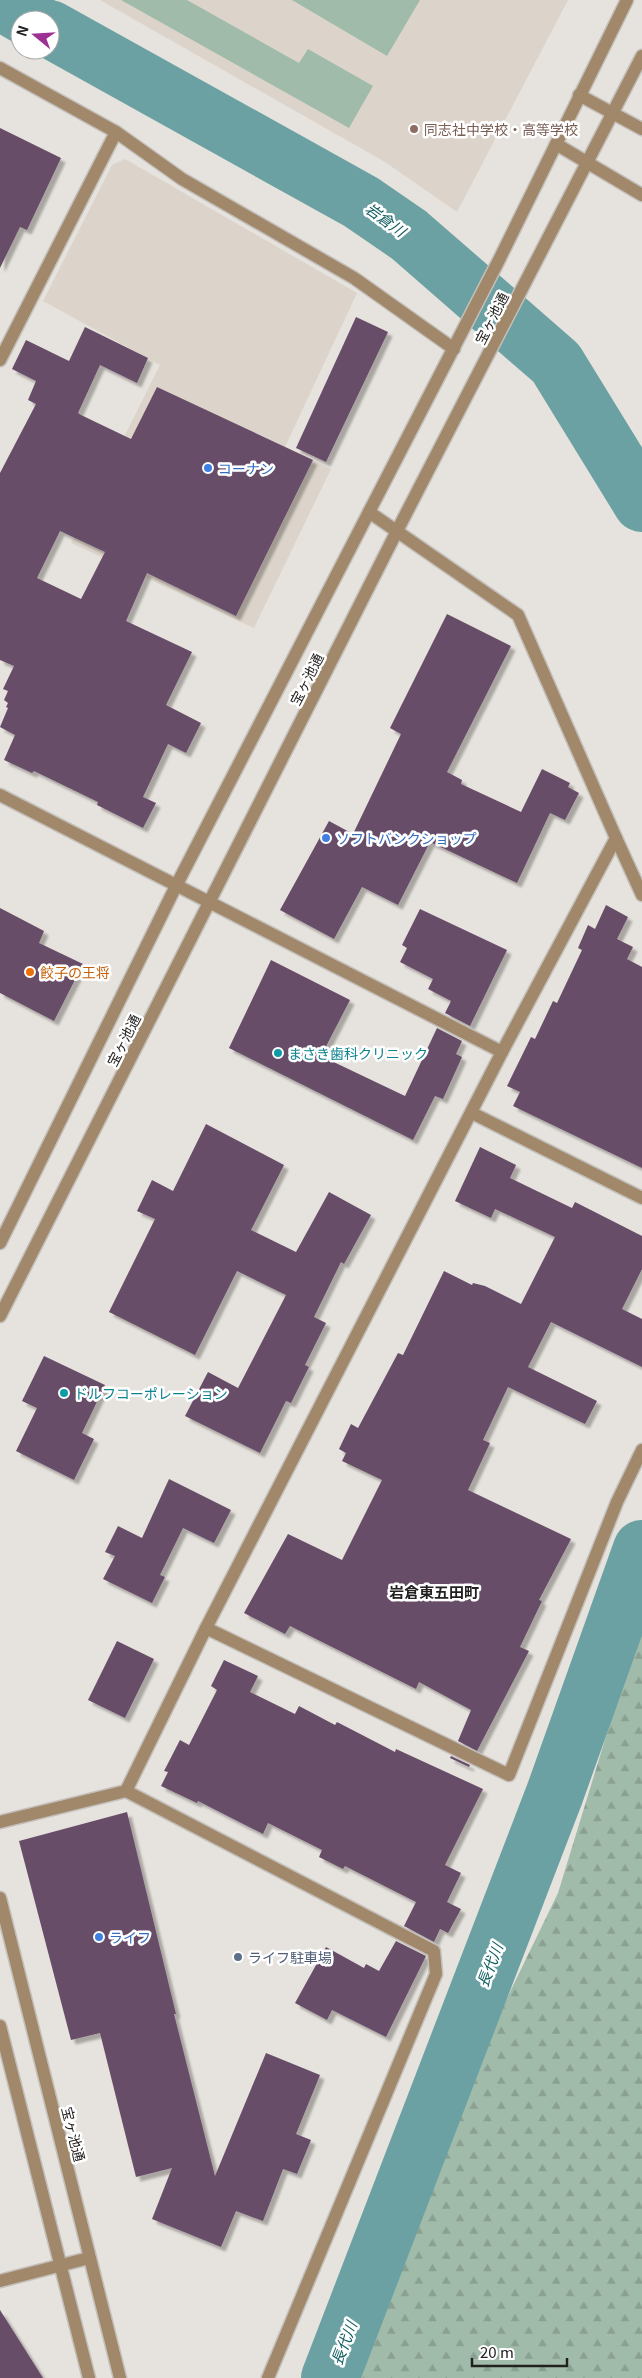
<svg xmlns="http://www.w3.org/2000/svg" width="642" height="2378" font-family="Georgia,'Noto Sans JP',serif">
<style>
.built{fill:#dcd4ca}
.grass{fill:#a1bbaa}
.forest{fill:url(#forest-firs)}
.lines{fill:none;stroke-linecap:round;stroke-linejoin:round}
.river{stroke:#6ba1a3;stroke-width:58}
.building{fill:#684d69;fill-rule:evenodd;filter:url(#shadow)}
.minor-casing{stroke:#c3bfbb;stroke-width:15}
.minor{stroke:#a1886a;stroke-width:12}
.education-dot{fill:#8d6e63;stroke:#fff;stroke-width:2}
.shop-dot{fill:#3f7fe0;stroke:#fff;stroke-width:2}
.food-dot{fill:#e8710a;stroke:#fff;stroke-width:2}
.culture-dot{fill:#0f9aa8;stroke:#fff;stroke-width:2}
.service-dot{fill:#5c6f8a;stroke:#fff;stroke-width:2}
.labels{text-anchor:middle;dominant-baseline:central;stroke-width:5;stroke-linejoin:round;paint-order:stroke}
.education-label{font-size:14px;fill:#785e54;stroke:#fff;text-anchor:start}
.street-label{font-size:14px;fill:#232120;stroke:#fff}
.shop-label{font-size:14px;fill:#366cbe;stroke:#fff;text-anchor:start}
.food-label{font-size:14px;fill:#c56008;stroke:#fff;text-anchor:start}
.culture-label{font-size:14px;fill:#0d838f;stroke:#fff;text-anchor:start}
.service-label{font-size:14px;fill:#4e5e75;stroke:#fff;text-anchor:start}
.water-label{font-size:15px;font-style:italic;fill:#115e61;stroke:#fff}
.neighbourhood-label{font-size:15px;font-weight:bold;fill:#232120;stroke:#fff}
</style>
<defs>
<pattern id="forest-firs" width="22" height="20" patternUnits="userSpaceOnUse" patternTransform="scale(1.25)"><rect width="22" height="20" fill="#a1bbaa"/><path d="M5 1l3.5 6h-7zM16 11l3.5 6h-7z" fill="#8aa092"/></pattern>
<filter id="shadow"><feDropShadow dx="4.5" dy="4.5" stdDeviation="1" flood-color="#0004"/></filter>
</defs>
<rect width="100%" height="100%" fill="#e6e2dd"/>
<!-- built -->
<g class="built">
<path d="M100,0H568L457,212L385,162Z"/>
<path d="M125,159L357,293L285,447L331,469L254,628L71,543L160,365L43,301L112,165Z"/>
</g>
<!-- grass -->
<g class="grass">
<path d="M121,0H187L299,63L308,49L373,86L349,128Z"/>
<path d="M292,0H420L387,56Z"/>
</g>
<!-- forest -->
<path class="forest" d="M642,1609V2378H349L385,2276L458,2099L558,1893L623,1681Z"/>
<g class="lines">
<!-- river -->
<g class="river">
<path d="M0,1L33,20"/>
<path d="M50,29L361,202L409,235L556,363L642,503"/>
<path d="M330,2378L555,1793L642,1549"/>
</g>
</g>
<!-- building -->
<g class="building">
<path d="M0,128L61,158L27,230L20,227L0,268Z"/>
<path d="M356,317L388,332L326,462L296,448Z"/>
<path d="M85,327L148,358L137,383L100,365L78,413L81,415L131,439L157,387L313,460L236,616L147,573L126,621L192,652L166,705L201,723L186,753L168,744L143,797L156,803L143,828L97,805L98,802L34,771L32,773L4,760L15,735L0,727L8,708L6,707L8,703L4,700L8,691L3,689L14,666L0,660V473L36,404L28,400L36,381L12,369L26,340L69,361ZM60,531L105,552L81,599L37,578Z"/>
<path d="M447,614L511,646L447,772L462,780L461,784L521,812L542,769L570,783L568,787L579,793L565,820L550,813L517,883L430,842L398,905L362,887L334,939L280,910L329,821L353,834L401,734L390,728Z"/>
<path d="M606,905L628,917L617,939L633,947L627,959L642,967V1168L513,1106L520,1092L507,1086L531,1037L535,1039L553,1001L557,1003L582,950L578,948L588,925L595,929Z"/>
<path d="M0,908L44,931L39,943L83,964L54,1021L0,993Z"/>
<path d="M420,909L507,950L470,1026L445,1013L451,1001L428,989L433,979L400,962L407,948L402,945Z"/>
<path d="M271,960L350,1000L321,1056L405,1096L437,1028L462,1041L456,1054L462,1057L443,1099L435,1096L413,1140L229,1048Z"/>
<path d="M206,1124L284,1165L251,1230L296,1252L329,1192L371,1215L344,1264L341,1262L314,1317L326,1323L305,1365L309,1367L291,1403L286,1401L260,1453L185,1416L208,1372L238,1388L286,1295L237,1271L195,1355L109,1312L155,1219L137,1211L152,1180L173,1191Z"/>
<path d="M480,1147L516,1165L510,1178L572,1208L575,1202L642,1236V1269L622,1309L642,1319V1367L551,1322L528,1367L597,1401L585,1424L508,1387L483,1440L490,1443L468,1490L571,1539L539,1600L542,1601L520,1647L529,1651L477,1751L458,1741L471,1710L419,1682L416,1689L290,1626L285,1634L244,1613L288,1534L342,1560L382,1480L342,1461L346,1453L339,1449L351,1424L358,1428L398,1353L403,1355L444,1271L472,1285L473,1283L485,1286L521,1304L555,1237L495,1209L491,1218L455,1201Z"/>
<path d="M44,1356L105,1385L82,1433L94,1439L74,1480L16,1451L37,1408L22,1401Z"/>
<path d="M169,1479L231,1510L214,1543L183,1528L160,1575L165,1577L152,1603L103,1579L115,1556L105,1552L118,1526L142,1538Z"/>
<path d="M117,1641L154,1659L125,1718L88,1700Z"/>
<path d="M224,1660L258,1676L250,1692L295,1714L299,1706L335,1725L337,1722L395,1752L396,1749L483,1789L445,1865L461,1873L447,1902L461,1909L448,1933L440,1929L434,1942L404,1926L416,1902L345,1866L343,1869L319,1857L322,1850L268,1823L263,1834L198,1801L197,1803L161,1786L168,1772L164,1771L180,1740L189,1745L217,1690L211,1686Z"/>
<path d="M451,1756L470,1765L469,1767L450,1758Z"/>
<path d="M127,1812L176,2014H174L215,2176L266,2053L320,2075L296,2134L311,2140L297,2174L283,2169L263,2221L236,2211L221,2247L152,2219L172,2168L136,2177L100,2033L71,2040L19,1841Z"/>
<path d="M396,1941L426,1956L386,2037L332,2010L327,2020L295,2003L326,1947L364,1968L366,1964L379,1971Z"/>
<path d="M0,2310L43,2378H0Z"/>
</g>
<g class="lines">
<defs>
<g id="minor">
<path d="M0,68L116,132L182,179L354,278L454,349"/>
<path d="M579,95L642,129"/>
<path d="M556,144L642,195"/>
<path d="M0,360L116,132"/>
<path d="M0,795L502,1052"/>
<path d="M616,838L642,895"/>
<path d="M472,1113L642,1198"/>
<path d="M0,1243L176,886L498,262L627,0"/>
<path d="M0,1316L397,531L642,56"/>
<path d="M206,1628L509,1775L617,1502L642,1450"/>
<path d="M126,1791L434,1951L436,1974L268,2378"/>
<path d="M0,1822L126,1791L206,1628L502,1052L616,838L518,615L369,512"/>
<path d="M0,1898L120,2378"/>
<path d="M0,2026L89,2378"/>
<path d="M0,2281L89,2258"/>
</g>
</defs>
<!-- minor casing -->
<use href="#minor" class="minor-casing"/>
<!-- minor -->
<use href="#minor" class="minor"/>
</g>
<!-- markers -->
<circle class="education-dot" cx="414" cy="129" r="5"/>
<g class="shop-dot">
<circle cx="208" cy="468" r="5"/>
<circle cx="326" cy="838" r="5"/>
<circle cx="99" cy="1937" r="5"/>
</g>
<circle class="food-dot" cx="30" cy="972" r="5"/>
<g class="culture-dot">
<circle cx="278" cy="1053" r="5"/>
<circle cx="64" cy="1393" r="5"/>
</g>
<circle class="service-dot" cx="238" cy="1957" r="5"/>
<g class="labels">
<!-- education labels -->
<g class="education-label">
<text x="424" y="129">同志社中学校・高等学校</text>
</g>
<!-- street labels -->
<g class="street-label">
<text transform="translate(491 318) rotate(-63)">宝ヶ池通</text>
<text transform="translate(306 679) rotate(-63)">宝ヶ池通</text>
<text transform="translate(123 1040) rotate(-63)">宝ヶ池通</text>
<text transform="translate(74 2134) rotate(76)">宝ヶ池通</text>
</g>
<!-- shop labels -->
<g class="shop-label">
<text x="218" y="468">コーナン</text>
<text x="336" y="838">ソフトバンクショップ</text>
<text x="109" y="1937">ライフ</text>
</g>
<!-- food labels -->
<g class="food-label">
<text x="40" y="972">餃子の王将</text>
</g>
<!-- culture labels -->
<g class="culture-label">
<text x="288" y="1053">まさき歯科クリニック</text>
<text x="74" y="1393">ドルフコーポレーション</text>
</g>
<!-- service labels -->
<g class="service-label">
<text x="248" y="1957">ライフ駐車場</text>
</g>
<!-- water labels -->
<g class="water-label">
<text transform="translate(386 219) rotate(36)">岩倉川</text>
<text transform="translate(489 1965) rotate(-69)">長代川</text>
<text transform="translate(343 2343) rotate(-69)">長代川</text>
</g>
<!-- neighbourhood labels -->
<g class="neighbourhood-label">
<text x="434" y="1591">岩倉東五田町</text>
</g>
</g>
<!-- north arrow -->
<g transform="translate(35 35) rotate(288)"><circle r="24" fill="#ffffff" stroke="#a7a6a6"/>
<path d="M0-4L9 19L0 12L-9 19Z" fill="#9d3192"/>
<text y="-8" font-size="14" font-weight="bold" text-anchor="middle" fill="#232120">N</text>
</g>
<!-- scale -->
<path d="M472 2358v8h95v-8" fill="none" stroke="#232120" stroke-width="2.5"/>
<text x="480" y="2358" font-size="15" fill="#232120" stroke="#ffffff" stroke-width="4" paint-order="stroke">20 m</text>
</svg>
